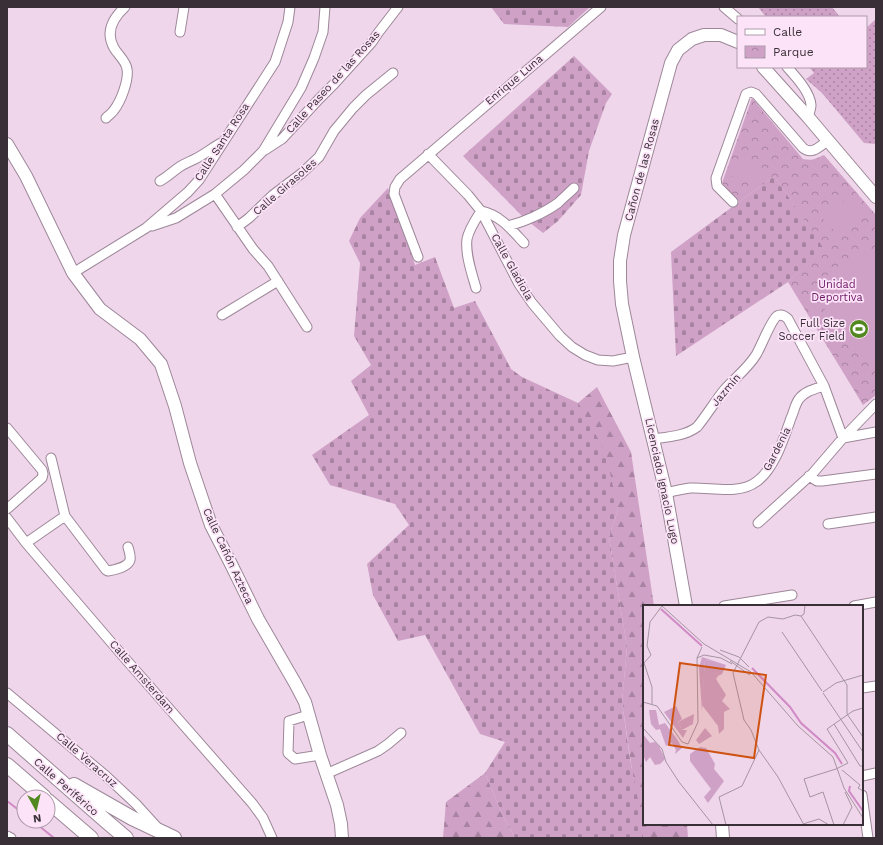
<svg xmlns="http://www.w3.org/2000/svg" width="883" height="845" viewBox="0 0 883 845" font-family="'Work Sans',sans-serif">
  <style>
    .grass { fill: url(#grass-dots) }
    .forest { fill: url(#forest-firs) }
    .cemetery { fill: url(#cemetery-stones) }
    .park { fill: url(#park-crowns) }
    .garden { fill: #cfa1c7 }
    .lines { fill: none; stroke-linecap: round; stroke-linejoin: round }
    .stream { stroke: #d08ac6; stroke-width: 2 }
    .minor-casing { stroke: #9d8799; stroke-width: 11 }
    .secondary-casing { stroke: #9d8799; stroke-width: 14 }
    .trunk-casing { stroke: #9d8799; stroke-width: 16 }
    .minor { stroke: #fff; stroke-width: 9 }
    .secondary { stroke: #fff; stroke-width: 12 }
    .trunk { stroke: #fff; stroke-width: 14 }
    .labels { text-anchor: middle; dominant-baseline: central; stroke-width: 3.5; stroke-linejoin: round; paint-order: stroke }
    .street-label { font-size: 11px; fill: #393037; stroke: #fce3f8 }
    .park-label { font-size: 11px; fill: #6d1a65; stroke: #fce3f8 }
    .poi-label { font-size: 11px; fill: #393037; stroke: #fce3f8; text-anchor: end }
    .inset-river { fill: none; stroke: #d08ac6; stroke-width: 2 }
    .inset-road { fill: none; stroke: #a694a2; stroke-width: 1 }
    .view { fill: #ce5312; fill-opacity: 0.15; stroke: #ce5312; stroke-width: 2 }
    .inset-edge { fill: none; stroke: #393037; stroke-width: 2 }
  </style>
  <defs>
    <pattern id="grass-dots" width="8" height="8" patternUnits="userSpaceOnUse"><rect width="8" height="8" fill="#cfa1c7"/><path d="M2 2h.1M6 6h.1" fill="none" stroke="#a984a2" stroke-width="1.8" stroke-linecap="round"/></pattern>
    <pattern id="forest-firs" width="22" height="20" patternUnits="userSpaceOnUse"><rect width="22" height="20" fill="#cfa1c7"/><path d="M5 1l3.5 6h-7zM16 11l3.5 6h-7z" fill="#a984a2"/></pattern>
    <pattern id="cemetery-stones" width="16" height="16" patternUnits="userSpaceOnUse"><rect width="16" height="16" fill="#cfa1c7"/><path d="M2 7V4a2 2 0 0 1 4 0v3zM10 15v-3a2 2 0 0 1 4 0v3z" fill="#a984a2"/></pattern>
    <pattern id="park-crowns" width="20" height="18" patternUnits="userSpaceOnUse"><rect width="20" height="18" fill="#cfa1c7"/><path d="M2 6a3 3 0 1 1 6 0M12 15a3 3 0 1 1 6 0" fill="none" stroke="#a984a2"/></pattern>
  </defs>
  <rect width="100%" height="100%" fill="#efd6ea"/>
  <path class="grass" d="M758,7H832L840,17H766Z
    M876,19V144L864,143L822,93L806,79L814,73L809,67H866V28Z"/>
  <path class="forest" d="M597,387L631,452L654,606H644V824H687L688,838H642L622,702L627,647L609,537L618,510L578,403Z
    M485,773L503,816L515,838H443L446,802Z"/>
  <path class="cemetery" d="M491,7H590L568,27L504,24Z
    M574,56L612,94L606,103L589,151L581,195L558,221L543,233L524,218L463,156Z
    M774,176L825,249L788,282L676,356L671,252Z
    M388,188L415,265L435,257L454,308L475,301L511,369L522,377L578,403L606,453L618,510L609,537L627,647L622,702L630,759L642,821L643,838H515L503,816L485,773L505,742L480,734L425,635L398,641L373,595L367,564L409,525L395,504L330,485L312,455L369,415L351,381L371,365L354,336L360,263L349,241L360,218Z"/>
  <path class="park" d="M752,98L803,159C812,161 815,159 824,155L876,215V395L863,405L788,282L824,249L774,176L739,202L722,183Z"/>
  <path class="garden" d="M734,158L766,169L760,186L728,175Z
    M847,198L860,213L837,234L823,219Z
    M867,243L876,255V369L874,370L809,290Z"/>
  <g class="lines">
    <path class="stream" d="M7,801L24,814
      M33,821L54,838"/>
    <defs>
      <path id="minor" d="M724,7L738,19
        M180,32L184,7
        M787,67C796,77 810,92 811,105C811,109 809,114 808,117
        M106,118C108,116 112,113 114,110C121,101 129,80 127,69C126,61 118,55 114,48C105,32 113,18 125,7
        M265,150L282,139L319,99L334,84L372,42L378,33L398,7
        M428,154L468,195L481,211L519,284L532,303L560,336L572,347L585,355L598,360L613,361L633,357
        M160,181C167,177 171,173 178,168C183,164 189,162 195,159C205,154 213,147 223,142
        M215,194L253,249L268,266L307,327
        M733,202L717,186L716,178L746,94L751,92L756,94L803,148C812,155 819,147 827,141
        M152,226L176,218L215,194L244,170L263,151L301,88L314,58L323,32L325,7
        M508,226C524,222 544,213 558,203C563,198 569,193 574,188
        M237,227L249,218L273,195L302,173L319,157L334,131L353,108L366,95L393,73
        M418,257L394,194L395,187L400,179L601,7
        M73,273L146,228L188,192L199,180L275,62L288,22L290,7
        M476,288C472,274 465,254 467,239C469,229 476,219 481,211C500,215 511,229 524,243
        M222,315L278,281
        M7,428L42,470L43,474L42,478L7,509
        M653,439C668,437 685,436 697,427C707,415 715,401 725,389C735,378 748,368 756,355C761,347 771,320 777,316C781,314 785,316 788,319L824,386L843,438L876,432
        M51,458L65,516L106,570L108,571C114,570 128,567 130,560C131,556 129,551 128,547
        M809,476L817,481H822L876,474
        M666,493C674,491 682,489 690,488C710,487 739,495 756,482C774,470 784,438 791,418C794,412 795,404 799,399C805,391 815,389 824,386
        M7,518L26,543L122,655L252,803L263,818L272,838
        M758,523L813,473L843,438L876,404
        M828,524L876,517
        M26,543L65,516
        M724,606L792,595
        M854,606L876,602
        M862,688L876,686
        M7,693L106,776L136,804L156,826
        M308,715L289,721L288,753L295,759L320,755
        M326,774L378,751L388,744L401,733
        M862,776L876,773
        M862,795L868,838
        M7,836L11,838"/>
      <path id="secondary" d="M763,67L808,117L876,197
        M7,144L26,176L73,273L100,309L140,339L161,364L175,406L190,463L211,525L231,564L258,619L295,683L305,702L320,755L337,805L341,824L342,838
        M686,606L666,493L633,357L622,304L620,281V261L624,235L671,63L678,50L692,39L704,35H721L738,42
        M722,824L723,838"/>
      <path id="trunk" d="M7,734L106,821L126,838
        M7,765L44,797
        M74,785L132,818L174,838
        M48,801L91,838"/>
    </defs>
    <use href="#minor" class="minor-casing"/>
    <use href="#secondary" class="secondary-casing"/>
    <use href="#trunk" class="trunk-casing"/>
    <use href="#minor" class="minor"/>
    <use href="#secondary" class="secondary"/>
    <use href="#trunk" class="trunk"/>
  </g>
  <defs>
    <symbol id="stadium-disc" viewBox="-11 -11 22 22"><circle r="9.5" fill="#528820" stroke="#fce3f8"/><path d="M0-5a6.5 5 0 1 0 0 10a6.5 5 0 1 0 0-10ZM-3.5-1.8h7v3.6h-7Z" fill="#fff"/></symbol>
  </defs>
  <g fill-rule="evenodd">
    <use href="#stadium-disc" x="848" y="318" width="22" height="22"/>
  </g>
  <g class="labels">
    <g class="street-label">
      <text transform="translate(514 80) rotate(-40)">Enrique Luna</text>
      <text transform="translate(333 82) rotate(-48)">Calle Paseo de las Rosas</text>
      <text transform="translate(222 142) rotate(-57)">Calle Santa Rosa</text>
      <text transform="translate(642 170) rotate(-75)">Cañon de las Rosas</text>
      <text transform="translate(285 187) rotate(-41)">Calle Girasoles</text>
      <text transform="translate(512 267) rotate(61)">Calle Gladiola</text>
      <text transform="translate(726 390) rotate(-50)">Jazmín</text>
      <text transform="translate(777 449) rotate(-63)">Gardenia</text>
      <text transform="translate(662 481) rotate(78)">Licenciado Ignacio Lugo</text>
      <text transform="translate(228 556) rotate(65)">Calle Cañón Azteca</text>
      <text transform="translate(142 677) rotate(49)">Calle Amsterdam</text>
      <text transform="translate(87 760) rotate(41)">Calle Veracruz</text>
      <text transform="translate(66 787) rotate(41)">Calle Periférico</text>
    </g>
    <g class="park-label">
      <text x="837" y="284">Unidad<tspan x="837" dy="13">Deportiva</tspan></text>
    </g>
    <g class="poi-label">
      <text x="845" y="323">Full Size<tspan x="845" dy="13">Soccer Field</tspan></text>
    </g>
  </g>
  <g transform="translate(643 605)">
    <rect width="220" height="220" fill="#efd6ea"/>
    <path d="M6,105H13L16,120L22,118L34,134L39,143L32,149L33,145L29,138L23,141L17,124L13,125L8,119ZM0,129L7,138L12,137L16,141L22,154L17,159L12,160L7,152L3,157L0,150Z" fill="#cfa1c7"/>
    <path d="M59,52L83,60L79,69L75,71L68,56L62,55L59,107L56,63Z" fill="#cfa1c7"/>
    <path d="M62,55L68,56L72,61L75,71L73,74L83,90L79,96L87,104L81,107V124L76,129L75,121L59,100ZM51,109L50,119L39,125L35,117ZM62,123L69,131L56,139L53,135ZM57,142L63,143L72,159L71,164L81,176L65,198L61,192L68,184L47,156V149Z" fill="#cfa1c7"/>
    <path d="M33,101L39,114L35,117L39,125H44L40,133L21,107Z" fill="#cfa1c7"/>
    <path class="inset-river" d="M18,4L59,41M109,63L147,102L158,118L192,148L199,159M207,181L206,186L220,206"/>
    <path class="inset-road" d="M18,0L61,39L108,67L155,121L190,152L201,183L220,213M158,11L152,10L140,14L125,12L116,17L90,68L101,115L108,125L116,145L135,172L161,220M158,11L204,80V109L220,132M158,11L161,9L162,0M139,27L179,86M77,45L96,52L106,62M54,53L59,42M87,56L107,70M180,87L193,78L220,70M180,88L220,147M0,97L14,101L39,137L45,139L55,117L54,53L61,50L78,53L89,59M9,99V82L1,58L8,50L4,41L7,17L19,1M191,119L217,161H220M0,123L19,144L23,157L36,177L70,220M193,164L205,158L184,124L210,106L220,103M199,165L217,180L215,183L220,186M160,219L176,214L186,220M83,220L76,192L99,181L116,145M191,220L180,187L167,192L161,174L193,164M200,220L209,202L202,187"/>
    <path class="view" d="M37,58L123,70L111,153L26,140Z"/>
    <rect width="220" height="220" class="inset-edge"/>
  </g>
  <rect width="883" height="845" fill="none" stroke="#393037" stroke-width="16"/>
  <rect x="737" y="16" width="130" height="52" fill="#fce3f8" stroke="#ae9bab"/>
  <rect x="745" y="29" width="20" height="6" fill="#ffffff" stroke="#ae9bab"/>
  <text x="773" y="36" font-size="12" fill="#393037">Calle</text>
  <rect x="745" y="46" width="20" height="12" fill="url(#park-crowns)" stroke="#ae9bab"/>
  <text x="773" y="56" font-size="12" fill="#393037">Parque</text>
  <g transform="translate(36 809) rotate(172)"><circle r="19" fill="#fce3f8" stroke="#ae9bab"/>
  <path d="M0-3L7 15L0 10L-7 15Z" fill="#528820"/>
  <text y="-6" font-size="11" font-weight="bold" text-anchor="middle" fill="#393037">N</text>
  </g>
</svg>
